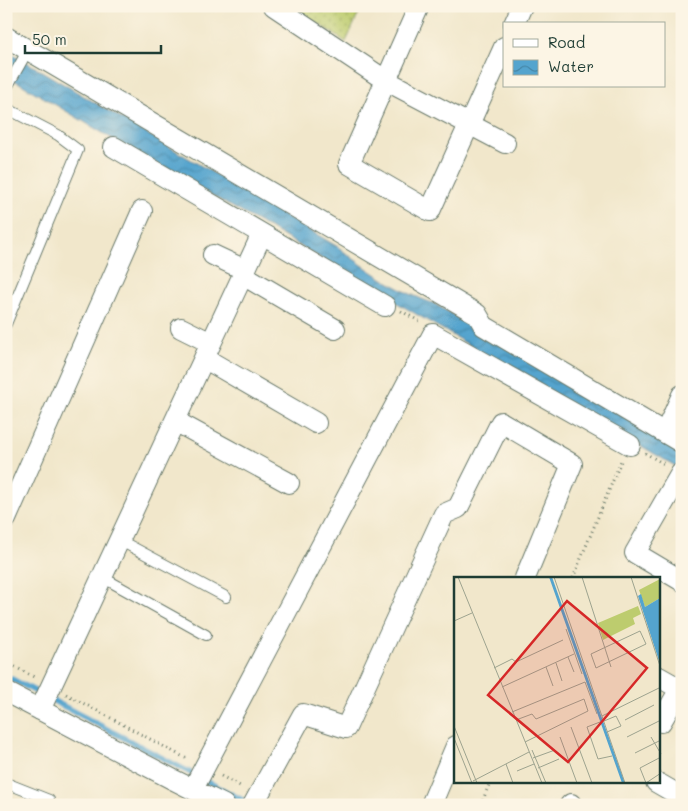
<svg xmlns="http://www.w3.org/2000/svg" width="688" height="811" viewBox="0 0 688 811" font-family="Mali,sans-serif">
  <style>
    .grass { fill: url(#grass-dots); stroke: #6e8451 }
    .water { fill: url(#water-waves); stroke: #3a7081 }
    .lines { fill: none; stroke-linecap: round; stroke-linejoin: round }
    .stream { stroke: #54a4ce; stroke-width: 5.5 }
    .lane-casing { stroke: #687869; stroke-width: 12 }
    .street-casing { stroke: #687869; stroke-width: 22 }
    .path { stroke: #687869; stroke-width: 3; stroke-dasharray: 1 4; stroke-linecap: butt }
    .lane { stroke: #fff; stroke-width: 10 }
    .street { stroke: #fff; stroke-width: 20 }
    .inset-road { fill: none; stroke: #9da38f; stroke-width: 1 }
    .view { fill: #d62828; fill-opacity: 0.15; stroke: #d62828; stroke-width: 2.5 }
    .inset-edge { fill: none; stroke: #1f3d34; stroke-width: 2.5 }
  </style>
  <defs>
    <pattern id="grass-dots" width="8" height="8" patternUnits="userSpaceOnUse" patternTransform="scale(1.25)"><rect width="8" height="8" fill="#bdcc6e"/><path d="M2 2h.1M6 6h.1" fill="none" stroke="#99a75b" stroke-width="1.8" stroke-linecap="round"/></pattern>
    <pattern id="water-waves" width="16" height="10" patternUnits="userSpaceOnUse" patternTransform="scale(1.25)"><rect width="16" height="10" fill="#54a4ce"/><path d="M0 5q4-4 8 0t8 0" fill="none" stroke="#4587a8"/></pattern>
  </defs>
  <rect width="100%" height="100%" fill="#fcf5e5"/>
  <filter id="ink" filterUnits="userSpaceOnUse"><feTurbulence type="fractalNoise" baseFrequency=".02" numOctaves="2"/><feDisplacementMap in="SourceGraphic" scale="10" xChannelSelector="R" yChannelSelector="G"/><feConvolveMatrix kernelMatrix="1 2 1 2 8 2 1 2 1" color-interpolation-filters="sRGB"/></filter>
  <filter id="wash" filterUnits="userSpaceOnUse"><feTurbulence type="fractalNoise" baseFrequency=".0096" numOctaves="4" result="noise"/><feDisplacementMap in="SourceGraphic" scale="20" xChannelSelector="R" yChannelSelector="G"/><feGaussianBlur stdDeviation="1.12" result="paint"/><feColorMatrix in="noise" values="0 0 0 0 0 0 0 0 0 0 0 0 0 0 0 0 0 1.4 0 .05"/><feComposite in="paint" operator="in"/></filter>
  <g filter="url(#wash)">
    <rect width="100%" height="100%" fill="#f1e7cb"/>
    <path class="grass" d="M291,6H362L346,42Z"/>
    <path class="water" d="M6,50L338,247C363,267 403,294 433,303L682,451V470L278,233L111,138L6,75Z"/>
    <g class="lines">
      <path class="stream" d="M6,676L250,804"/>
    </g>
  </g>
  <g filter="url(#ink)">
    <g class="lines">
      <defs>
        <path id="lane" d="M6,89L28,50
          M6,108L58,135L78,150L6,324
          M119,540L226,597
          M102,577L206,635
          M6,783L49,800L47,805"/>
        <path id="street" d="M274,6L385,80L505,143
          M419,6L349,164L430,211L504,47
          M514,24L522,6
          M6,37L477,314L484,326L682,443
          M114,147L385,306
          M213,255L245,270
          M243,275L335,329
          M181,328L211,343
          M204,358L316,423
          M175,421L289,483
          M665,433L682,395
          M681,473L635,553L682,581
          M6,519L142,211
          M659,677L682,690
          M6,692L172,779L224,805
          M40,710L262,234
          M661,722L680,689
          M656,782L682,797
          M193,789L433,334L630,445
          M253,805L303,714L346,728L444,514L458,508L501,422L572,464L525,578
          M431,805L456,746
          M570,805L571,804"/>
      </defs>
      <use href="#lane" class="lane-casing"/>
      <use href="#street" class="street-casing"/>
      <path class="path" d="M401,311L419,321
        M645,453L666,465
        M573,578L621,461
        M6,662L34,677
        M66,694L189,760
        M221,776L242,787
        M481,805L490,782"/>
      <use href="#lane" class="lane"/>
      <use href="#street" class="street"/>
    </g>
  </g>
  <g transform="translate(454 577)">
    <rect width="206" height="206" fill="#f1e7cb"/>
    <path d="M206,2V21L191,30L185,13ZM184,29L187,37L179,41L181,47L149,63L144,46Z" fill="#bdcc6e"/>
    <path d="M95,0H98L171,206H168ZM187,17L191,30L206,21V87L184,19Z" fill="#54a4ce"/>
    <path class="inset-road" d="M4,0L88,206M100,0L171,206M128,0L157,90M177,0L207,92M0,44L18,36M112,52L128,97M186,54L192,67L142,91L137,77ZM114,80L120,95M102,86L108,104M92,90L99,109M40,91L58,82L62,85L109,63M48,110L120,77M58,135L131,105L143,137M148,139L207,110M62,143L78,137L82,142L130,122L134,134L71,165M171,143L200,128M150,144L162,139L167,149L153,155M146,145L133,150L144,182L158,179M0,149L23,206M117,150L138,206M106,160L123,206M173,160L207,143M197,160L207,177M0,161L18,206M78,173L92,206M181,176L207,163M79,181L101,173M52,187L59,206M84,191L105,182M63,194L80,187M19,204L75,175M192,206L186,191L207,180M192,206L207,196"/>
    <path class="view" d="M113,24L193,91L114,185L34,118Z"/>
    <rect width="206" height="206" class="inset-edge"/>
  </g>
  <rect width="688" height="811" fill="none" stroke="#fcf5e5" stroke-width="25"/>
  <rect x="503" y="22" width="162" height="65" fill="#fcf5e5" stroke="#a4ab9e"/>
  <rect x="513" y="39" width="25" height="8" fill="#ffffff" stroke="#a4ab9e"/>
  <text x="548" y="48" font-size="15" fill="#1f3d34">Road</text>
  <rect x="513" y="60" width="25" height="15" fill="url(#water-waves)" stroke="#a4ab9e"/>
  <text x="548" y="72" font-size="15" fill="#1f3d34">Water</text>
  <path d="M25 45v8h136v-8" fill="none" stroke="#1f3d34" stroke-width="2.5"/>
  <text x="32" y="45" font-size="15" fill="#1f3d34" stroke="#fcf5e5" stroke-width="4" paint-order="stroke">50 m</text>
</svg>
